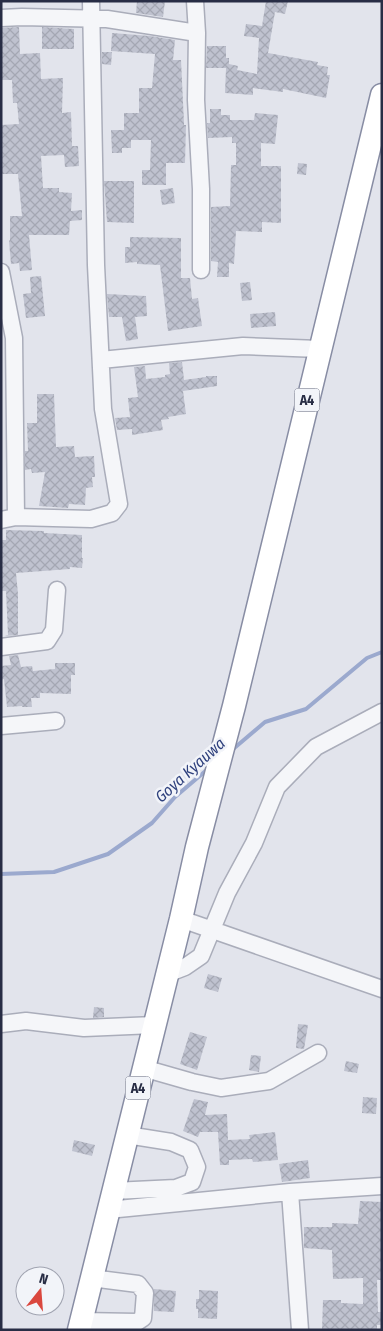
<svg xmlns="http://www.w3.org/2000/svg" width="383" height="1331" viewBox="0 0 383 1331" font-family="'Fira Sans Condensed',sans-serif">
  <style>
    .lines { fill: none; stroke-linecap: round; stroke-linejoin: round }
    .stream { stroke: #9ba9ce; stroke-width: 4 }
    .building { fill: url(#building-cross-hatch) }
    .minor-casing { stroke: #aaadba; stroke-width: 19 }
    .highway-casing { stroke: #888da4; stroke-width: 25 }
    .minor { stroke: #f5f6f9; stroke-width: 16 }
    .highway { stroke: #fff; stroke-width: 22 }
    .labels { text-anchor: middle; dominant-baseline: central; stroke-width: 5; stroke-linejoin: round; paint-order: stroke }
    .shield { fill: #f2f4f9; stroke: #65697b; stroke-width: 1 }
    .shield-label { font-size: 14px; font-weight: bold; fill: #282d45 }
    .water-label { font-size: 16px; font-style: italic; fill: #2f417d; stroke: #f2f4f9 }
  </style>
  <defs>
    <pattern id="building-cross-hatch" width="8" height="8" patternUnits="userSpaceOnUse" patternTransform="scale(1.25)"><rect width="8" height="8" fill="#bfc2cf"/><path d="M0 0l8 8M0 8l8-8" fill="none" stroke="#a4a7b3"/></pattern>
  </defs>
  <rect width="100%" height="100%" fill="#e2e4ec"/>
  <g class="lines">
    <path class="stream" d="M232,750L265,722L306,709L367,658L382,652
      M1,874L54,872L108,854L152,823L175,797L209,768"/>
  </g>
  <path class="building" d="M137,1H165L163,17L136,13Z
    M266,1H288L285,14L275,12L268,53L318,62L317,65L328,67L327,75H330L326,98L283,89V92L253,88V95L225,93L226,68H206L207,46H226V58H229V64L238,66L237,70L257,74L259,38L244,36L246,24L262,26Z
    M19,27L20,54L40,53L41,79L63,78L62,113L71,112L72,146H78L79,166L65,167L64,155L41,156L43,188H59V192L72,193L71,211L82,210V220L70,221L69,235H29L32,270L20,271L19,263L11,264L9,241L10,240V216H22L18,174H1V125L19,124L17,103H13L12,80H1V28Z
    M42,27L74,29V49H42Z
    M112,33L150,36L175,40L173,60H181L184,123V125H186L185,163H166V185H142V170H150L151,140H131V148H122V153H112L111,130H124V113H139V88H152L155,54L111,51Z
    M102,52H112L111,65L102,64Z
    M210,109H221V115H230V120H254L255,113L278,115L275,144L261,143V166H281V223L262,222V232L236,231L234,264L229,263V277H217L218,262L211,261V207L230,206L231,165H236V143H232V137L208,138L207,123H210Z
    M298,163L307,164L306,175L297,174Z
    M104,181H134V223L107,222Z
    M173,188L175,203L162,205L160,190Z
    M130,237L181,238V278H190L192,299L198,298L202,326L168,331L160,265L137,264V262L125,263V247H130Z
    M41,276L45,316L26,318L23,294L31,293L30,277Z
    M250,282L252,300L242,301L240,283Z
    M107,294L146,296L147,316L135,317L138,339L126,341L122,317H109Z
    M275,312L276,326L251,328L250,314Z
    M182,362L184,380L206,377V376H217V386L183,391L186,414L168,417L169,419L161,420L163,430L132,435V429L117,430L115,418L130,417L128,398L138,397L134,367L145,366L146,379L165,377V375L170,374L169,363Z
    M37,394H54L56,447L74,446L75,457L94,456L95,477H92L93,487L86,488L85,505L69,504L68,508L39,506L45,472L32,473L31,469L25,470V451H28L27,423H37Z
    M6,530L44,531V533L82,535V558H83L82,568L70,567V569L16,573L18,594V635L5,636L8,635L6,591H1V540H6Z
    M18,655L21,667L32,666L33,671L55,669V663H75V675H71V694L40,693V698H31L32,707H22V706L7,707L4,679L1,680V666L11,665L9,656Z
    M208,974L222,978L218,992L204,988Z
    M94,1007L104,1008V1017L93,1018Z
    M298,1024L308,1025L304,1049L296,1048Z
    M190,1032L207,1037L197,1070L180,1064Z
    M251,1055L261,1056L259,1072L249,1070Z
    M346,1061L359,1064L357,1073L344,1071Z
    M363,1097L377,1098L376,1114L362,1113Z
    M194,1099L208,1102L205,1115L227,1114L228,1140L250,1139L249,1135L275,1132L278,1160L253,1162L252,1159L229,1160V1165H220L218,1132H200L198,1137L183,1131Z
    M74,1140L95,1145L92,1156L72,1151Z
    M308,1160L310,1178L282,1182L279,1164Z
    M360,1201L382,1202V1280H377L378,1312H382V1325H377V1330H322L323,1300H341V1303L363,1304V1278L333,1279L332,1250L304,1248V1227H332V1223L358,1224Z
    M154,1289L176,1291L174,1312L154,1311Z
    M199,1290L218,1291L217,1319L198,1318V1309H196V1299H199Z"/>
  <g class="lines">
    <defs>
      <path id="minor" d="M195,1L197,33L196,100L201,189V270
        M1,18L22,17L107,19L197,33
        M1,272L14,338L16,517
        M101,360L243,346L319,349
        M1,520L16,517L91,519L112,513L119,504L103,409L96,265L91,1
        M1,647L47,641L54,630L57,590
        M1,726L56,721
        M181,919L382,989
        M167,974L185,967L201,956L227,893L254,843L277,787L316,747L382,712
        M1,1024L26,1021L84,1028L154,1025
        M143,1068L192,1082L221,1088L269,1081L318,1053
        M113,1191L176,1188L192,1182L197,1167L190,1150L171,1142L127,1135
        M290,1192L300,1330
        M108,1210L290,1192L382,1186
        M81,1321L137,1322L143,1318L145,1293L138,1284L91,1278"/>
      <path id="highway" d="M79,1330L181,919L197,847L234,706L382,95"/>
    </defs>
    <use href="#minor" class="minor-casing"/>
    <use href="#highway" class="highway-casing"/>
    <use href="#minor" class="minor"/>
    <use href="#highway" class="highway"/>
  </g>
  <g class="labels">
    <g class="shield">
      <rect x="294.5" y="388.5" width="25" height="23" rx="4"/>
      <rect x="125.5" y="1076.5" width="25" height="23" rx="4"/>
    </g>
    <g class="shield-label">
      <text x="307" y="400">A4</text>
      <text x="138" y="1088">A4</text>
    </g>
    <g class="water-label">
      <text transform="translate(190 770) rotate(-42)">Goya Kyauwa</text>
    </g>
  </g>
  <rect width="383" height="1331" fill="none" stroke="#282d45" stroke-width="5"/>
  <g transform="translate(40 1291) rotate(17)"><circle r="24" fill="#f2f4f9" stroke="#a1a4b1"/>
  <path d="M0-4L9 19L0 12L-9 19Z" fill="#da473e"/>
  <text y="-8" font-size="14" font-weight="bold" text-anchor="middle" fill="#282d45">N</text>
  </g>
</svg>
